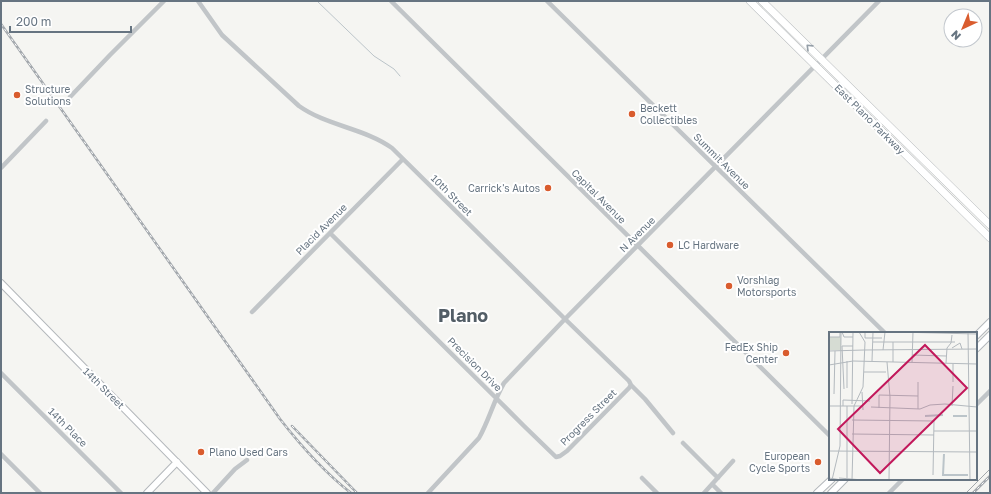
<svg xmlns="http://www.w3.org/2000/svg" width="991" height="494" viewBox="0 0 991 494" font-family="'Golos Text',sans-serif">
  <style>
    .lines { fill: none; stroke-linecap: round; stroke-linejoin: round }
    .stream { stroke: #bbc4c9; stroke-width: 1 }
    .secondary-casing { stroke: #b4b8bc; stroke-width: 8 }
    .primary-casing { stroke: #b4b8bb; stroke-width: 8 }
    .street { stroke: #c1c5c8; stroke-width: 4.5 }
    .secondary { stroke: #fff; stroke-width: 6 }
    .primary { stroke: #fff; stroke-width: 7 }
    .tram { stroke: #a2a7ac; stroke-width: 1 }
    .rail-casing { stroke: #a2a7ac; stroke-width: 2.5 }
    .rail { stroke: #fff; stroke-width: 1; stroke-dasharray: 3; stroke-linecap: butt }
    .oneway { stroke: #949ea7 }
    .poi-dot { fill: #d95c2e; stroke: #fff; stroke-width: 1.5 }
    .labels { text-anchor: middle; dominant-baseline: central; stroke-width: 4; stroke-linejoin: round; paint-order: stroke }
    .poi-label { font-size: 10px; fill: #667481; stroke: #fff; text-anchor: start }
    .street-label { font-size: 10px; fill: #667481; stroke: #fff }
    .town-label { font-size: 18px; font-weight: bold; fill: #535e67; stroke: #fff }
    .inset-river { fill: none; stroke: #bbc4c9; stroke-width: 2 }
    .inset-road { fill: none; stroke: #b3b9be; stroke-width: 1 }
    .view { fill: #c2185b; fill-opacity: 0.15; stroke: #c2185b; stroke-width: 2 }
    .inset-edge { fill: none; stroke: #667481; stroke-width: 2 }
  </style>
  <rect width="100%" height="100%" fill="#f5f5f2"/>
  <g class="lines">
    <path class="stream" d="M317,1L374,56L394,69L400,76"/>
    <defs>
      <path id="secondary" d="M1,283L207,493
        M976,336L990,322
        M976,349L990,335
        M147,493L177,462
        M817,493L832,479
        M831,493L845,479"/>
      <path id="primary" d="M750,1L990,238
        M762,1L990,225"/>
    </defs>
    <use href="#secondary" class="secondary-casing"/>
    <use href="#primary" class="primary-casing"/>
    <path class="street" d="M198,1L222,35L299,106C327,126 364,128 392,148L565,319L629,381L631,385L645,399L673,433
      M391,1L830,436
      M547,1L885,333
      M70,97L110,55L164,1
      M1,168L46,121
      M330,233L496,398L524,426L556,457L560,456L567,451L629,388L631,385
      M252,312L403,159
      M1,373L121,493
      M976,405L990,391
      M683,443L718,478
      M1,454L40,493
      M642,478L657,493
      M712,484L721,493
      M213,493L235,469L247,460
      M428,493L479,438C489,420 494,400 504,383L565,319L879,1
      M704,493L733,461
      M889,493L903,479"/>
    <use href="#secondary" class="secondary"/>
    <use href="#primary" class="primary"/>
    <path class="tram" d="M966,493L990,469"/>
    <defs>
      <path id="rail" d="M1,24L280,419C301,446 324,472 351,493
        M292,426L357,493
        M973,493L990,476"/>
    </defs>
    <use href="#rail" class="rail-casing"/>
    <use href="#rail" class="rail"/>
  </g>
  <defs><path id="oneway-chevron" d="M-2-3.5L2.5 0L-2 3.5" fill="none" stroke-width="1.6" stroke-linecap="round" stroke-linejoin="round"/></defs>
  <use class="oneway" href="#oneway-chevron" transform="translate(809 47) rotate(-136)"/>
  <g class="poi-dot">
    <circle cx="17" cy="95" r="4"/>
    <circle cx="632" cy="114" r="4"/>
    <circle cx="548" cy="188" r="4"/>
    <circle cx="670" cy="245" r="4"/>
    <circle cx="729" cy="286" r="4"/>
    <circle cx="786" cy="353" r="4"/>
    <circle cx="201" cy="452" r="4"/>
    <circle cx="818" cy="462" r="4"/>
  </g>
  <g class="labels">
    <g class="poi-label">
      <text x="25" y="89">Structure<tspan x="25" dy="12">Solutions</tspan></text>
      <text x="640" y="108">Beckett<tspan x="640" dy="12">Collectibles</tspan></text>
      <text x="540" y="188" text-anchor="end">Carrick's Autos</text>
      <text x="678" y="245">LC Hardware</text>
      <text x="737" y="280">Vorshlag<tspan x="737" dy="12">Motorsports</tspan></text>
      <text x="778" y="347" text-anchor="end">FedEx Ship<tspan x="778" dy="12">Center</tspan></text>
      <text x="209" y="452">Plano Used Cars</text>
      <text x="810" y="456" text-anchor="end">European<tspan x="810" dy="12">Cycle Sports</tspan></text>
    </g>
    <g class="street-label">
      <text transform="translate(870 119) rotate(45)">East Plano Parkway</text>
      <text transform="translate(722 161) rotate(45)">Summit Avenue</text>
      <text transform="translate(452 195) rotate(45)">10th Street</text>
      <text transform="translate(599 196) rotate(45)">Capital Avenue</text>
      <text transform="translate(321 229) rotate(-45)">Placid Avenue</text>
      <text transform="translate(637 234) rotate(-45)">N Avenue</text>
      <text transform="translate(475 364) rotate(45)">Precision Drive</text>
      <text transform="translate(104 388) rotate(45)">14th Street</text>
      <text transform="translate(588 417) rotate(-45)">Progress Street</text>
      <text transform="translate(68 427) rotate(45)">14th Place</text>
    </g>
    <g class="town-label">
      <text x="463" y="315">Plano</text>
    </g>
  </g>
  <g transform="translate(829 332)">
    <rect width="148" height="148" fill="#f5f5f2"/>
    <path d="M0,5H12V18H0Z" fill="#d6dcd3"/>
    <path class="inset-river" d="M96,84L114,83M124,84H138M115,122L114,143H139"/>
    <path class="inset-road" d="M13,0L15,5H24M36,0V6H53M68,0L148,2M139,0L141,148M0,5H11V0M44,10H126M64,10V30M123,16L131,11L133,17M35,18L148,17M54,18L56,0M0,19L35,18M83,23L117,24M18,29V56M24,29L148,32M43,29L44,0H56M58,30L61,65L60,148M83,30L84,0M117,31L118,16L122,11L123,3M124,32V50M0,33L24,29M35,40H57M15,57L13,14H24M33,60L34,78M5,62L6,19M23,72L24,0M0,74H34M14,74V68L41,69M123,74L124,54M42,75L91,77L101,73L116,72L148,75M50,76V63L89,64M89,77V50M23,88L105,89L104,143M105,99H148M23,102L105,103M0,119L148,120M0,146L13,148M10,146L34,148M18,146V74M3,148L11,114L12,0M23,148L25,74L34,55L36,10L30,0"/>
    <path class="view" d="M96,13L138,56L51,141L9,97Z"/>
    <rect width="148" height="148" class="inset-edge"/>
  </g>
  <rect width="991" height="494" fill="none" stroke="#667481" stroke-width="4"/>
  <g transform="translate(963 28) rotate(224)"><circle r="19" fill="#ffffff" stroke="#c2c7cd"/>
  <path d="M0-3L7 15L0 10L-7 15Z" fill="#d95c2e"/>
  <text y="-6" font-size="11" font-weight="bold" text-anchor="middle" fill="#667481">N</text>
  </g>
  <path d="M10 26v6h121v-6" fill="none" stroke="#667481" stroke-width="2"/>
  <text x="16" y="26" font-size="12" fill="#667481" stroke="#ffffff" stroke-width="3" paint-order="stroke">200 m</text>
</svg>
